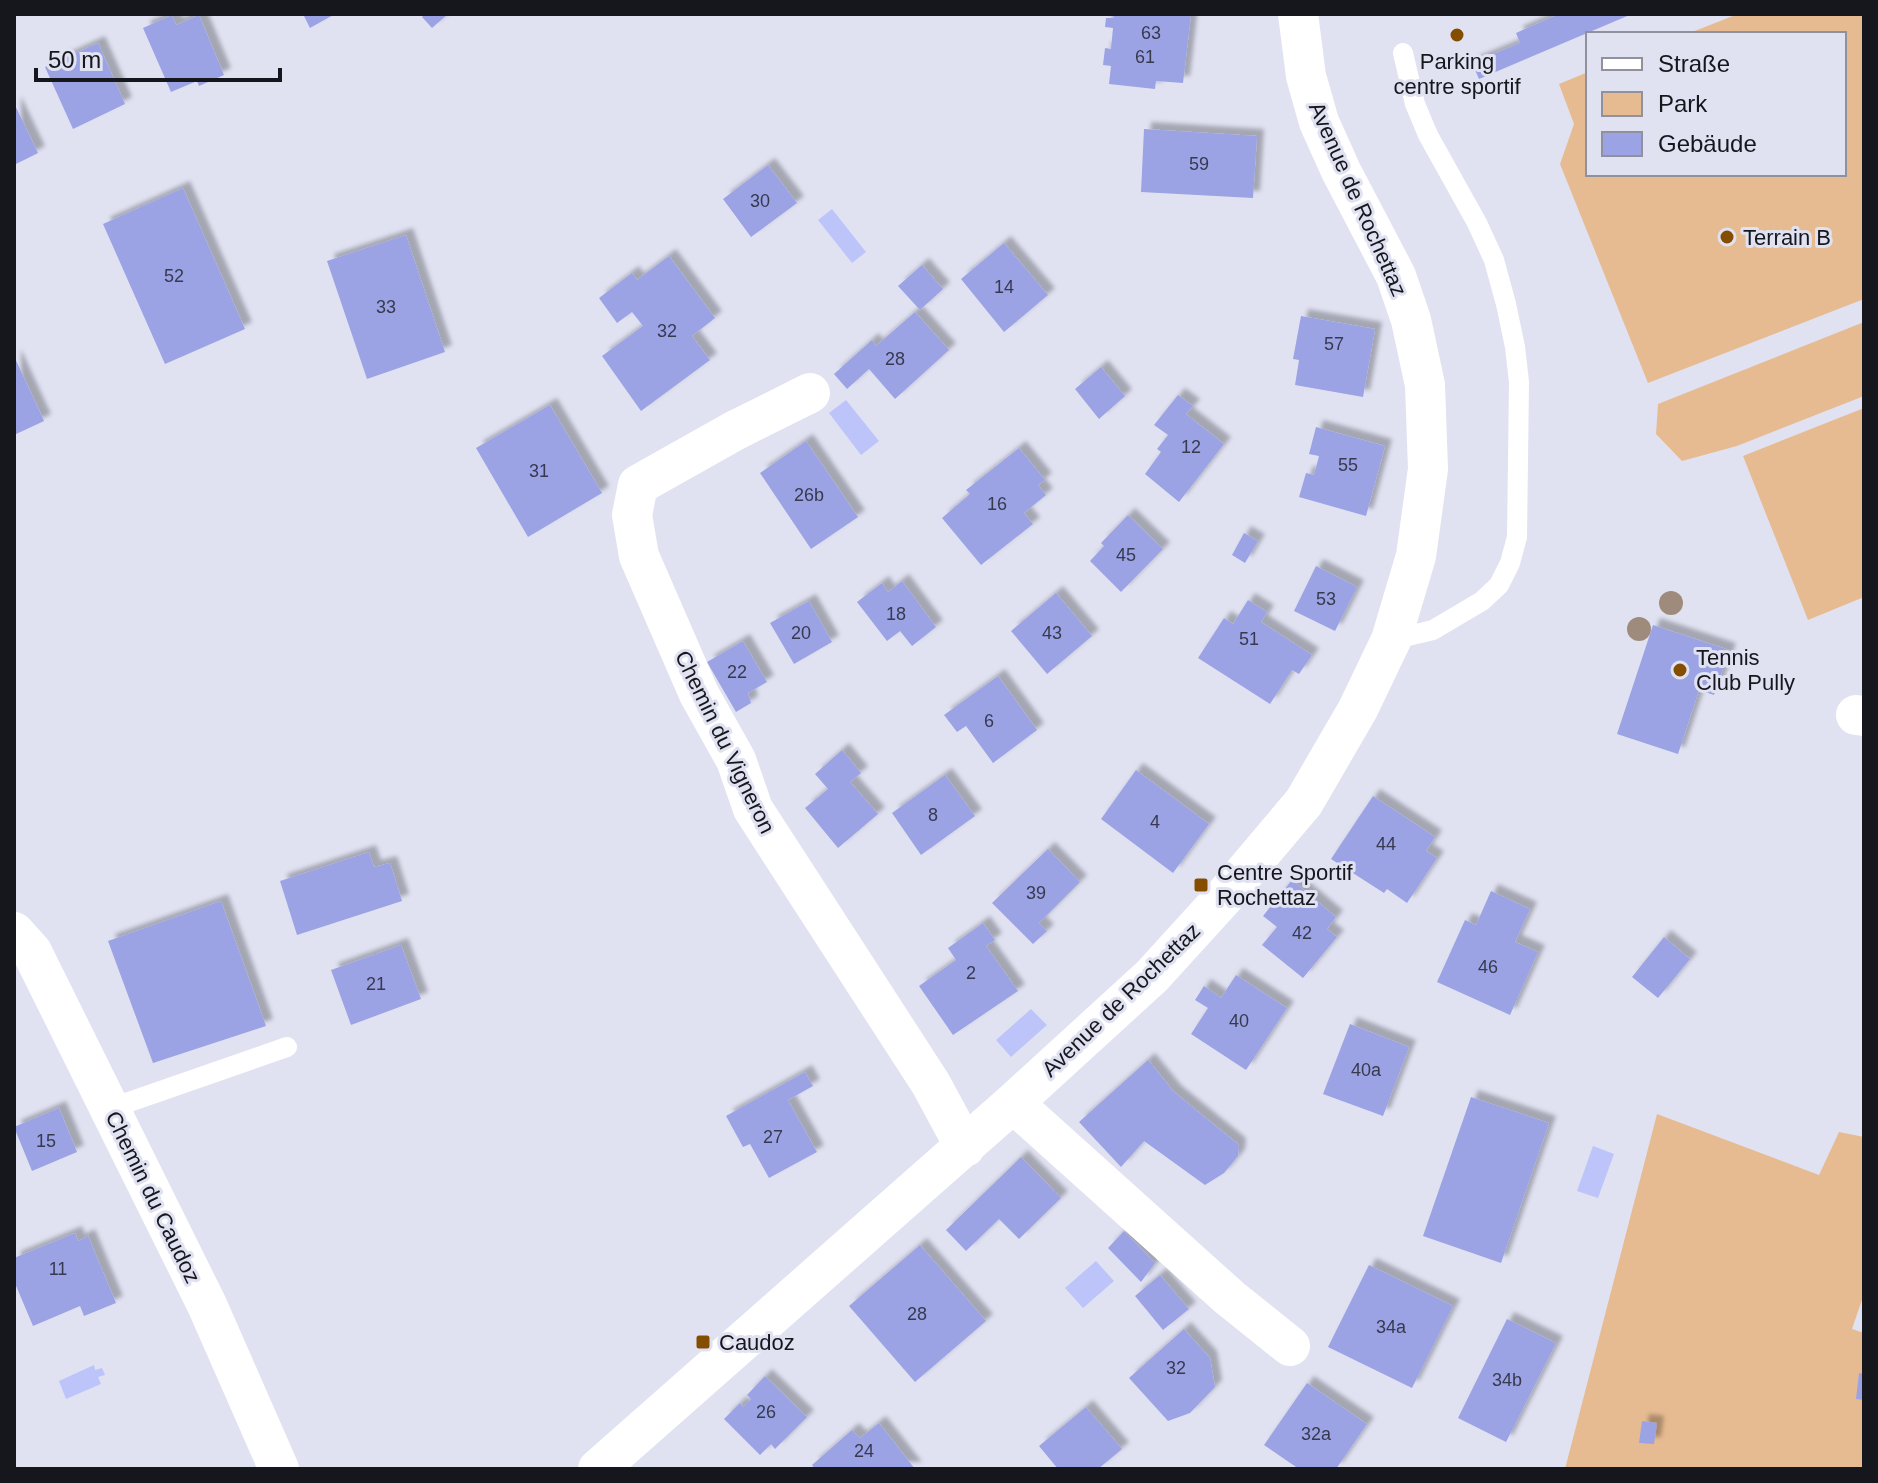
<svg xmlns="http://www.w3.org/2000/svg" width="1878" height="1483" viewBox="0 0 1878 1483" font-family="Helvetica,sans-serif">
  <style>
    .green { fill: #e7bb91 }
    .water { fill: #bdc4fa }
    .building { fill: #9ba3e4; filter: url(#shadow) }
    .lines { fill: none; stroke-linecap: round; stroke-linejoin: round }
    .lane { stroke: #fff; stroke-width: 20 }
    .street { stroke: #fff; stroke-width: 40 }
    .tree { fill: #9e8b7c }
    .poi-dot { fill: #854d00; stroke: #e0e2f2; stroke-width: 3 }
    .labels { text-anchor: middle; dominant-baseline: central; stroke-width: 6; stroke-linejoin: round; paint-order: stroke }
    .number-label { font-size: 18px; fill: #373a4f }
    .poi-label { font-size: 22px; fill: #16171d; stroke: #e0e2f2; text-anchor: start }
    .street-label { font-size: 22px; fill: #16171d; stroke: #e0e2f2 }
  </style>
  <defs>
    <filter id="shadow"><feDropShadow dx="7" dy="-7" stdDeviation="2" flood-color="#0004"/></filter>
  </defs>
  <rect width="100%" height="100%" fill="#e0e2f2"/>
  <path class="green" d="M1738,14H1864V299L1648,383L1560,164L1574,124L1559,84L1588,72V174H1844V34H1687Z
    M1864,322V396L1737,446L1682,461L1656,434L1658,404Z
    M1864,408V597L1808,620L1743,456Z
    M1657,1114L1819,1175L1839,1132L1864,1137V1294L1852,1329L1864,1333V1469H1565Z"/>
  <path class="water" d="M832,209L866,252L852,263L818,220Z
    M846,400L879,441L861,455L829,413Z
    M1031,1009L1047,1025L1011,1057L996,1040Z
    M1593,1146L1614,1154L1598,1198L1577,1191Z
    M1096,1261L1114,1281L1083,1308L1065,1288Z
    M94,1365L95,1370L102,1368L105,1375L98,1377L101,1384L66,1399L59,1381Z"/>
  <path class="building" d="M303,14H335L310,28Z
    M425,14H448L432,28L422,17Z
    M1114,14H1191L1183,83L1156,81L1155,89L1109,84L1111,66L1103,65L1105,48L1111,49L1113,28L1105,27L1106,18H1114Z
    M1559,14H1632L1479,79L1472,63L1520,43L1516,33Z
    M172,15L176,25L199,15L224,75L199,86L197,81L171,92L143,28Z
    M98,43L125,104L73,129L45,67Z
    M14,103L38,153L14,165Z
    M1144,129L1257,136L1253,198L1141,192Z
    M768,165L797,203L751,237L723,199Z
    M183,188L245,329L165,364L103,224Z
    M406,235L445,352L367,379L327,261Z
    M1004,243L1048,295L1004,332L961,279Z
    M669,256L715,318L692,336L710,360L641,411L602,356L643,326L632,312L617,323L599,298L632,273L637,280Z
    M922,265L943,289L920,310L898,286Z
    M915,312L949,350L895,399L869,369L847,389L834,374L872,340L876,346Z
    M1301,316L1375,329L1363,397L1295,385L1299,360L1293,359Z
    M14,356L44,421L14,435Z
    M1101,367L1125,396L1099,419L1075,389Z
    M1178,395L1193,406L1186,414L1224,444L1179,502L1145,474L1161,452L1157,449L1168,435L1154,425Z
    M550,405L602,493L528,537L476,448Z
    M1316,427L1385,446L1366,516L1299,497L1306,473L1314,475L1319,456L1309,454Z
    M806,441L858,517L811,549L760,473Z
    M1019,448L1045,480L1038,485L1046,495L1024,513L1033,524L981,565L942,518L970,494L966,490Z
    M1128,515L1163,549L1121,592L1090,561L1104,546L1101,543Z
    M1244,533L1258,541L1245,563L1232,555Z
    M1316,566L1357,587L1335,631L1294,611Z
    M902,581L936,627L912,646L900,631L887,641L857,602L882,583L888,592Z
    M1056,593L1092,636L1047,674L1011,631Z
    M1248,600L1267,612L1261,622L1312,655L1299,674L1292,670L1270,704L1198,658L1224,618L1233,624Z
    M809,601L832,642L794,664L770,623Z
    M1653,625L1729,650L1714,695L1699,690L1678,754L1617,734Z
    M743,641L767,682L748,693L751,703L736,712L707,662Z
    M998,676L1037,730L993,763L966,726L957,732L944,715Z
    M842,750L861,773L850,782L878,814L838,848L805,808L828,789L815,774Z
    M1136,770L1209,824L1173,873L1101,819Z
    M945,775L975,816L921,855L892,813Z
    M1373,796L1435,837L1426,851L1437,858L1407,903L1387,889L1384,893L1331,859Z
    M1048,849L1080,882L1039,923L1047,931L1033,944L992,903Z
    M369,852L374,867L390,863L402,901L297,935L280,881Z
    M1292,880L1336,917L1327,929L1337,937L1303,978L1262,945L1277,927L1263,916Z
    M1491,891L1530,909L1515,942L1538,952L1510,1015L1437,982L1465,920L1476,925Z
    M221,901L266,1026L153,1063L108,941Z
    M983,923L995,940L986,946L1018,991L953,1035L919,986L956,960L948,948Z
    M1664,937L1690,959L1658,998L1632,977Z
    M401,945L421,999L351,1025L331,970Z
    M1236,975L1287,1008L1246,1070L1191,1034L1208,1008L1195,1000L1204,986L1221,998Z
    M1350,1024L1409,1047L1383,1116L1323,1094Z
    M1148,1060L1174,1092L1239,1145L1238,1156L1224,1173L1205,1185L1144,1141L1121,1167L1079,1122Z
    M805,1072L813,1086L788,1100L817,1152L769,1178L750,1144L743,1147L726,1116Z
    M1471,1097L1549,1123L1501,1263L1423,1236Z
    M59,1108L77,1152L32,1171L14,1127Z
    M1021,1157L1061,1198L1019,1239L999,1219L966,1251L946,1230Z
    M1124,1231L1155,1263L1141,1282L1108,1248Z
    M75,1233L78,1241L88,1236L116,1303L84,1316L80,1306L33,1326L14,1281V1258Z
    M920,1245L986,1321L915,1382L849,1306Z
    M1369,1265L1453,1306L1412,1388L1328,1347Z
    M1160,1275L1189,1309L1163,1330L1135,1296Z
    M1507,1319L1556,1343L1506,1442L1458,1418Z
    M1184,1329L1210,1358L1215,1387L1190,1413L1168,1421L1129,1378Z
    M1859,1373L1864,1374V1400L1856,1399Z
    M765,1376L807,1417L775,1449L771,1444L760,1455L724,1419L740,1403L743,1407L751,1399L747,1395Z
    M1307,1383L1367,1424L1336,1469H1299L1264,1445Z
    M1086,1407L1122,1449L1098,1469H1058L1039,1446Z
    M1642,1421L1657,1423L1654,1444L1639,1443Z
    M879,1423L915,1469H815L812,1465L852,1430L860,1438Z"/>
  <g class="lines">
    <path class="lane" d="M1391,640L1433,630L1482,601L1499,585L1510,563L1517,537L1519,382L1515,347L1506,304L1494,260L1477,223L1428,135L1415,104L1403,53
      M109,1109L287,1047"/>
    <path class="street" d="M810,393L734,431L638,485L632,515L639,556L699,694L736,760L753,809L931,1084L965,1147
      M1856,715L1864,716
      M14,932L32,952L207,1305L279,1469
      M1013,1103L1230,1298L1290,1346
      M598,1469L1013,1103L1152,976L1223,898L1304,802L1358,709L1391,640L1416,556L1428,469L1425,385L1411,320L1396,276L1341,171L1319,122L1306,76L1298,14"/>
  </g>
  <g class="tree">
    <circle cx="1671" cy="603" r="12"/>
    <circle cx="1639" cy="629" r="12"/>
  </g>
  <g class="poi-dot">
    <circle cx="1457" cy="35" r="8"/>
    <circle cx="1727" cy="237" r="8"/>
    <circle cx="1680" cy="670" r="8"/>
    <rect x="1193" y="877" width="16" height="16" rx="4"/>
    <rect x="695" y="1334" width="16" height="16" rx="4"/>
  </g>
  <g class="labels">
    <g class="number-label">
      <text x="1151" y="33">63</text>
      <text x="1145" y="57">61</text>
      <text x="1199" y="164">59</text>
      <text x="760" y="201">30</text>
      <text x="174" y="276">52</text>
      <text x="1004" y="287">14</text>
      <text x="386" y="307">33</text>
      <text x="667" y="331">32</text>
      <text x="1334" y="344">57</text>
      <text x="895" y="359">28</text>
      <text x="1191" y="447">12</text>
      <text x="1348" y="465">55</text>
      <text x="539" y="471">31</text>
      <text x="809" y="495">26b</text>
      <text x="997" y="504">16</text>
      <text x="1126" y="555">45</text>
      <text x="1326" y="599">53</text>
      <text x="896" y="614">18</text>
      <text x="801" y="633">20</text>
      <text x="1052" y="633">43</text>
      <text x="1249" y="639">51</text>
      <text x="737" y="672">22</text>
      <text x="989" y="721">6</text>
      <text x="933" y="815">8</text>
      <text x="1155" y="822">4</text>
      <text x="1386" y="844">44</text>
      <text x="1036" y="893">39</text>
      <text x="1302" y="933">42</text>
      <text x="1488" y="967">46</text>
      <text x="971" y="973">2</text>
      <text x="376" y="984">21</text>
      <text x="1239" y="1021">40</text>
      <text x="1366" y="1070">40a</text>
      <text x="773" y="1137">27</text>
      <text x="46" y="1141">15</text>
      <text x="58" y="1269">11</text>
      <text x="917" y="1314">28</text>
      <text x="1391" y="1327">34a</text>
      <text x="1176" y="1368">32</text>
      <text x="1507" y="1380">34b</text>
      <text x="766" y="1412">26</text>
      <text x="1316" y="1434">32a</text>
      <text x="864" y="1451">24</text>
    </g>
    <g class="poi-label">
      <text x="1457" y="61" text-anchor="middle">Parking<tspan x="1457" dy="25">centre sportif</tspan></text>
      <text x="1743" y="237">Terrain B</text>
      <text x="1696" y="657">Tennis<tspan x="1696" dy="25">Club Pully</tspan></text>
      <text x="1217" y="872">Centre Sportif<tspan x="1217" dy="25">Rochettaz</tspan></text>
      <text x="719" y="1342">Caudoz</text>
    </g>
    <g class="street-label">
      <text transform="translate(1358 199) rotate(66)">Avenue de Rochettaz</text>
      <text transform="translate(725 742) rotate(64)">Chemin du Vigneron</text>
      <text transform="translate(1121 1000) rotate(-44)">Avenue de Rochettaz</text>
      <text transform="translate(153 1197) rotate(64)">Chemin du Caudoz</text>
    </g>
  </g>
  <rect width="1878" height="1483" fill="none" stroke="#16171d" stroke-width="32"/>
  <rect x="1586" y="32" width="260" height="144" fill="#e0e2f2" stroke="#8f919d" stroke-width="2"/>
  <rect x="1602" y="58" width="40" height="12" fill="#ffffff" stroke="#8f919d" stroke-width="2"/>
  <text x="1658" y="72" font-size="24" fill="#16171d">Straße</text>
  <rect x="1602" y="92" width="40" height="24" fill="#e7bb91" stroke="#8f919d" stroke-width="2"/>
  <text x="1658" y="112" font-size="24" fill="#16171d">Park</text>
  <rect x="1602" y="132" width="40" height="24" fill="#9ba3e4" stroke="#8f919d" stroke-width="2"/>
  <text x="1658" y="152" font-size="24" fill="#16171d">Gebäude</text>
  <path d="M36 68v12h244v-12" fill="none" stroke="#16171d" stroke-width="4"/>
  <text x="48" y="68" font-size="24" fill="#16171d" stroke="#e0e2f2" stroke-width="6" paint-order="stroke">50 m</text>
</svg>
